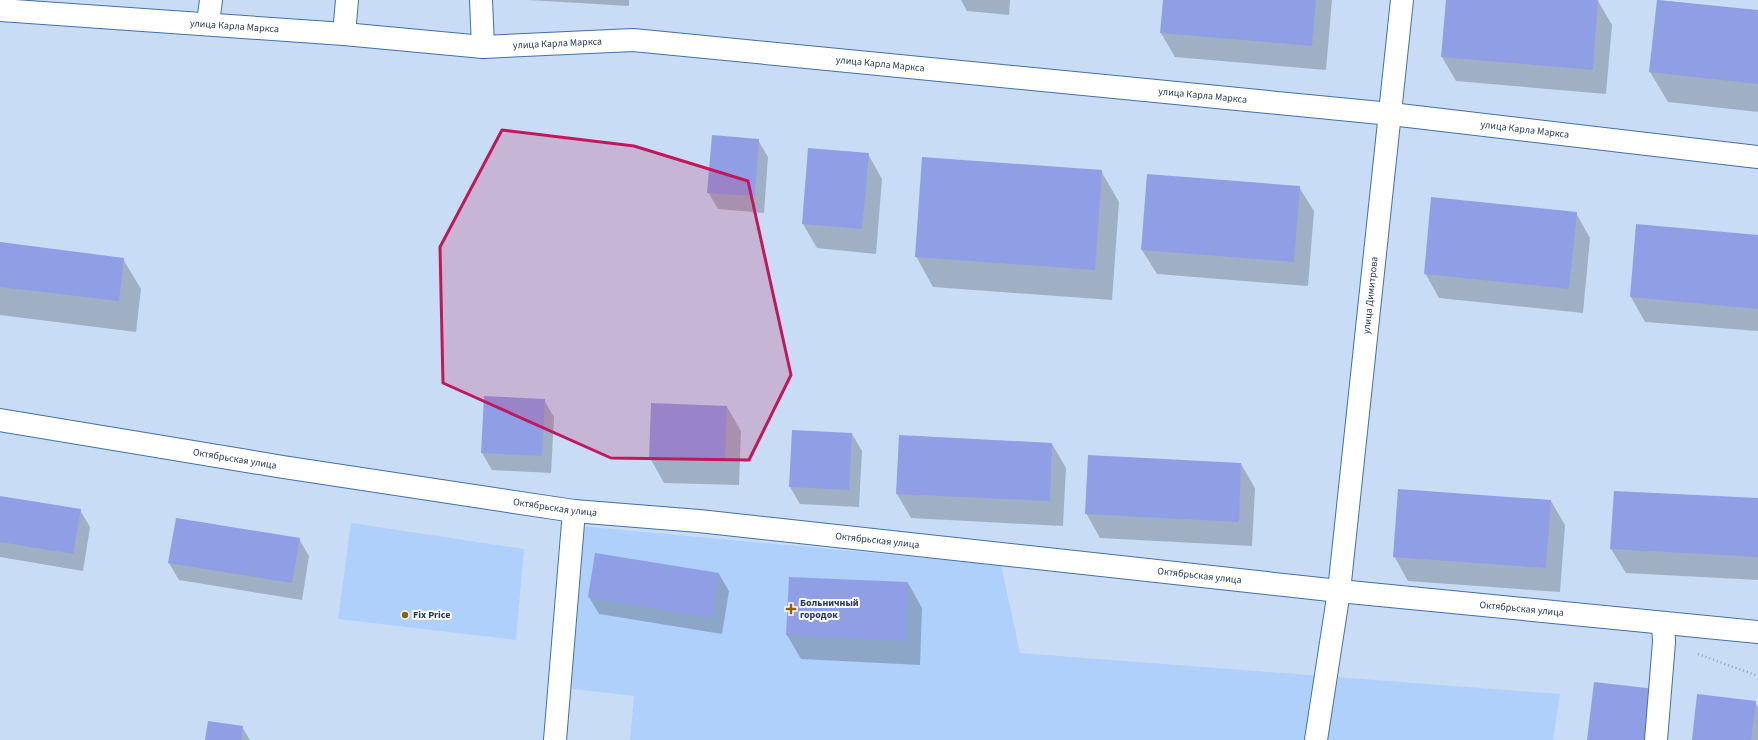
<svg xmlns="http://www.w3.org/2000/svg" width="1758" height="740" viewBox="0 0 1758 740" font-family="'Source Sans 3',sans-serif">
  <style>
    .built { fill: #afd0fa }
    .shadow { fill: #0003 }
    .building { fill: #909fe5 }
    .lines { fill: none; stroke-linecap: round; stroke-linejoin: round }
    .minor-casing { stroke: #4170a9; stroke-width: 24 }
    .path { stroke: #91a6bf; stroke-width: 2.5; stroke-dasharray: 1 3; stroke-linecap: butt }
    .minor { stroke: #fff; stroke-width: 22 }
    .marked { fill: #c2185b; fill-opacity: 0.2; stroke: #c2185b; stroke-width: 3; stroke-linejoin: round }
    .poi-dot { fill: #90600c; stroke: #fbfbfb; stroke-width: 1.5 }
    .labels { text-anchor: middle; dominant-baseline: central; stroke-width: 4; stroke-linejoin: round; paint-order: stroke }
    .street-label { font-size: 10px; fill: #263b54; stroke: #fbfbfb }
    .poi-label { font-size: 10px; font-weight: bold; fill: #263b54; stroke: #fbfbfb; text-anchor: start }
  </style>
  <rect width="100%" height="100%" fill="#c8dcf6"/>
  <path class="built" d="M351,523L524,549L516,640L338,619Z
    M580,526L1001,565L1020,653L1560,694L1553,740H630L634,696L565,688Z"/>
  <path class="shadow" d="M528,0H629V6Z
    M961,0H1010L1009,15L967,11Z
    M1164,0H1332L1326,70L1175,57L1161,33Z
    M1447,0L1598,1L1612,25L1606,94L1456,81L1442,57Z
    M1658,0L1758,11V112L1668,102L1650,72Z
    M758,140L768,157L764,213L718,209L708,192Z
    M868,154L882,179L876,254L817,248L803,224Z
    M1101,171L1119,202L1112,300L933,287L916,256Z
    M1299,187L1314,211L1308,286L1157,274L1142,250Z
    M1576,213L1590,238L1583,313L1439,298L1425,273Z
    M1637,225L1758,236V331L1645,322L1631,297Z
    M0,244L123,259L141,289L136,332L0,315Z
    M544,400L554,417L551,473L492,470L482,453Z
    M727,407L741,431L739,485L664,483L650,458Z
    M852,434L862,451L859,507L800,504L790,487Z
    M1052,444L1066,468L1063,526L911,518L897,494Z
    M1241,464L1255,488L1252,546L1100,538L1086,513Z
    M0,497L80,510L90,527L83,571L0,557Z
    M1758,499V580L1626,573L1611,549Z
    M1551,501L1565,525L1560,592L1408,581L1394,556Z
    M299,539L309,556L302,600L179,580L169,563Z
    M596,554L719,574L729,591L722,634L599,614L589,597Z
    M908,583L922,608L920,665L801,659L787,635Z
    M1755,702L1758,707V740H1693Z
    M242,727L250,740H206Z"/>
  <path class="building" d="M1163,0H1316L1312,46L1160,33Z
    M1446,0H1598L1593,70L1441,57Z
    M1657,0L1758,10V84L1649,72Z
    M712,135L759,139L755,196L707,193Z
    M808,148L869,153L862,229L802,224Z
    M922,157L1102,170L1095,270L915,257Z
    M1147,174L1300,186L1294,262L1141,250Z
    M1431,197L1577,212L1569,289L1424,274Z
    M1636,224L1758,235V309L1630,297Z
    M0,242L124,258L119,301L0,287Z
    M484,396L545,399L542,456L481,453Z
    M651,403L727,406L725,461L649,459Z
    M792,430L852,433L849,490L789,487Z
    M899,435L1052,443L1050,501L896,494Z
    M1088,455L1241,463L1239,522L1085,514Z
    M1398,489L1551,500L1546,568L1393,557Z
    M1614,491L1758,498V557L1610,549Z
    M0,496L81,509L73,554L0,542Z
    M176,518L300,538L292,583L168,563Z
    M595,553L719,573L712,618L588,597Z
    M789,577L908,582L906,641L786,635Z
    M1594,682L1655,689L1648,740H1587Z
    M1697,694L1756,701L1751,740H1692Z
    M208,721L243,726L241,740H205Z"/>
  <g class="lines">
    <defs>
      <g id="minor">
        <path d="M481,0L483,47"/>
        <path id="s1" d="M0,10L344,34L483,47L633,40L1391,114L1758,157"/>
        <path d="M208,23L211,0"/>
        <path d="M344,34L347,0"/>
        <path id="s2" d="M0,420L283,467L574,511L699,521L1339,591L1758,632"/>
        <path d="M555,740L574,511"/>
        <path id="s3" d="M1316,740L1339,591L1402,0"/>
        <path d="M1656,740L1664,642L1663,623"/>
      </g>
    </defs>
    <use href="#minor" class="minor-casing"/>
    <path class="path" d="M1698,654L1758,676"/>
    <use href="#minor" class="minor"/>
  </g>
  <path class="marked" d="M502,130L634,146L748,181L791,375L749,460L611,458L443,383L440,247Z"/>
  <g class="poi-dot">
    <path d="M789 603h4v4h4v4h-4v4h-4v-4h-4v-4h4z"/>
    <circle cx="405" cy="615" r="4"/>
  </g>
  <g class="labels">
    <g class="street-label">
      <text stroke="none"><textPath href="#s1" startOffset="235">улица Карла Маркса</textPath></text>
      <text stroke="none"><textPath href="#s1" startOffset="559">улица Карла Маркса</textPath></text>
      <text stroke="none"><textPath href="#s1" startOffset="883">улица Карла Маркса</textPath></text>
      <text stroke="none"><textPath href="#s1" startOffset="1207">улица Карла Маркса</textPath></text>
      <text stroke="none"><textPath href="#s1" startOffset="1531">улица Карла Маркса</textPath></text>
      <text stroke="none"><textPath href="#s3" startOffset="448">улица Димитрова</textPath></text>
      <text stroke="none"><textPath href="#s2" startOffset="238">Октябрьская улица</textPath></text>
      <text stroke="none"><textPath href="#s2" startOffset="562">Октябрьская улица</textPath></text>
      <text stroke="none"><textPath href="#s2" startOffset="886">Октябрьская улица</textPath></text>
      <text stroke="none"><textPath href="#s2" startOffset="1210">Октябрьская улица</textPath></text>
      <text stroke="none"><textPath href="#s2" startOffset="1534">Октябрьская улица</textPath></text>
    </g>
    <g class="poi-label">
      <text x="800" y="603">Больничный<tspan x="800" dy="12">городок</tspan></text>
      <text x="413" y="615">Fix Price</text>
    </g>
  </g>
</svg>
